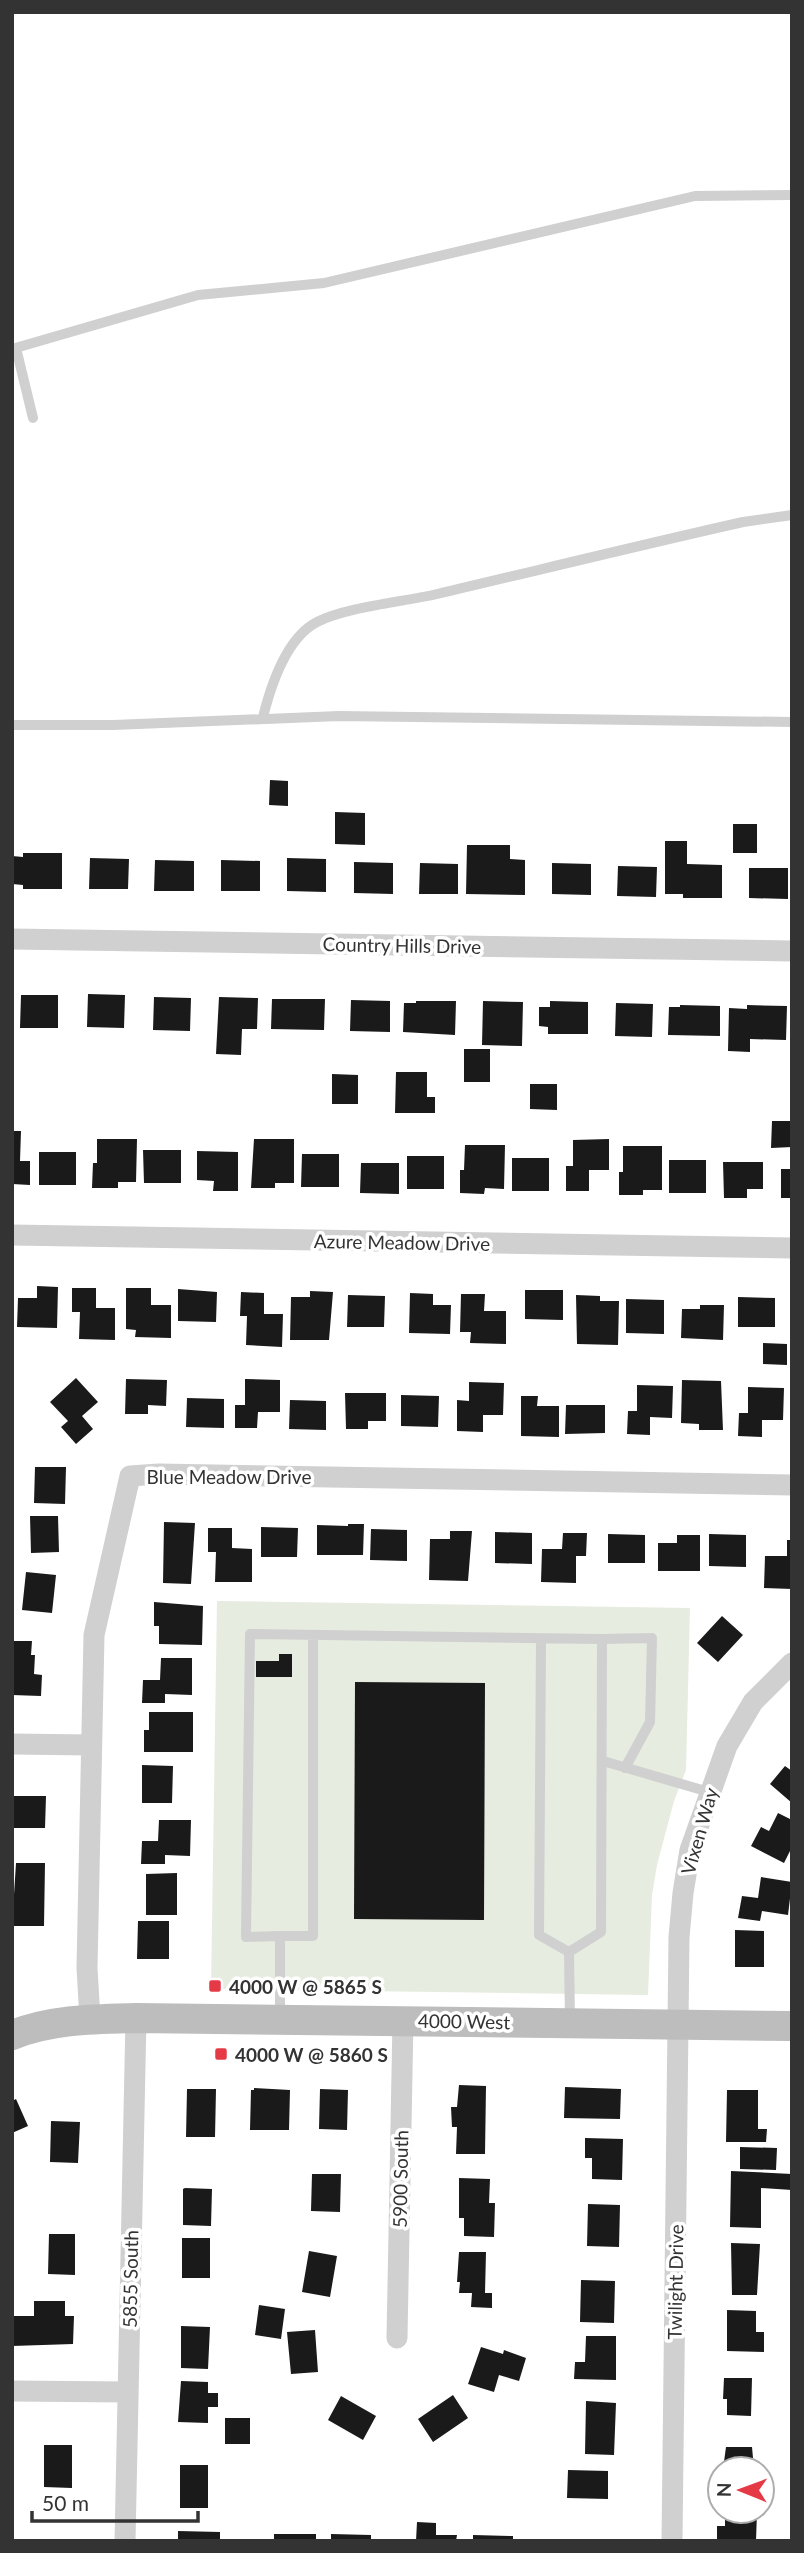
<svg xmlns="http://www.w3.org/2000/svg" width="804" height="2553" viewBox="0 0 804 2553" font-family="Lato,sans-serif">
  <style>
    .green { fill: #e6ecdf }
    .building { fill: #1a1a1a }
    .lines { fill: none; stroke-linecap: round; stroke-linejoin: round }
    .lane { stroke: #d0d0d0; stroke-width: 10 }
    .street { stroke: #d0d0d0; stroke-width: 21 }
    .secondary { stroke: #bdbdbd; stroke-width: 30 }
    .poi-dot { fill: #e63946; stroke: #fff; stroke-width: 2.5 }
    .labels { text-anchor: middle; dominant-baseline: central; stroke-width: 7; stroke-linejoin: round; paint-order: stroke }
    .street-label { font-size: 19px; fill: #333; stroke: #fff }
    .poi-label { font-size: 19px; font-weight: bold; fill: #333; stroke: #fff; text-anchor: start }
  </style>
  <rect width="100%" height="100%" fill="#fff"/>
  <path class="green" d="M217,1601L690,1608L686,1770L674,1801L657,1865L652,1895L648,1995L211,1989Z"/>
  <path class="building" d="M270,780L288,781V806L269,805Z
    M335,812L365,813V845L335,844Z
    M733,824H757V853H733Z
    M665,841H687V864L722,865V898H683V894H665Z
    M467,845H510V859L525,860V895L466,894Z
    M23,853H62V889H23V885L12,884V856L23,857Z
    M90,858L129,859L128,889H89Z
    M287,858L326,859V892L287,891Z
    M155,860L194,861V891H154Z
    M221,860L260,861V891H221Z
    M354,862L393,863V894L354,893Z
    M420,863L458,864V894H419Z
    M552,863L591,864V895L552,894Z
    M618,866L657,867L656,897L617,896Z
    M749,868H788V899L749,898Z
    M88,994L125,995L124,1028L87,1027Z
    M21,995H58V1028H20Z
    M154,997L191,998L190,1031L153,1030Z
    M219,997L258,998L257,1029H242L241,1055L216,1054Z
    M272,999H325L324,1030L271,1029Z
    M351,1000L390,1001V1032L350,1031Z
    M416,1001H456L455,1035L403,1032L404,1003H416Z
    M483,1001L523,1002L522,1046L482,1045Z
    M550,1001L588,1002V1034H548V1027L539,1026V1007H550Z
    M616,1003L653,1004L652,1037L615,1036Z
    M680,1005L720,1006V1036L668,1035L669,1007H680Z
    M747,1005L787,1006L786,1040L750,1039V1052L728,1051L729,1008L747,1009Z
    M464,1049H490V1082H464Z
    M396,1072H427V1097H435V1113H395Z
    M332,1074L358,1075V1104H332Z
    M530,1084H557V1110L530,1109Z
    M772,1121H792V1147L771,1148Z
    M12,1131H21L20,1161H30V1185L12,1184Z
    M97,1139H137L136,1182H118V1188H92L93,1163H97Z
    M254,1139H294V1183H275V1188H251Z
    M609,1139V1170H589V1191H566V1166H573V1140Z
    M465,1145H505L504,1189L485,1188L484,1194L460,1193V1170H464Z
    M623,1146H662V1190H643V1195H619V1172H623Z
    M143,1150H181V1183H144Z
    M197,1151L238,1152V1191H213L214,1181L197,1180Z
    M39,1152H76V1185H39Z
    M302,1154H339V1187H301Z
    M407,1156H444V1189H407Z
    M512,1158H549V1191H512Z
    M669,1160H706V1193H669Z
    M723,1162H763V1189H747V1198H724Z
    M361,1163H399V1194L360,1193Z
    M781,1169H792V1198H781Z
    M37,1286L58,1287L57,1328L17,1327L18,1298H37Z
    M72,1288H96V1308H115V1340L79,1339L80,1312H72Z
    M126,1288H151V1305H171V1338L135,1337L136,1330L126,1329Z
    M178,1289L217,1292L216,1322L178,1321Z
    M525,1290H563V1320L525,1319Z
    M310,1291L333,1292L329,1340H290L291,1297H310Z
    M241,1292L264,1293V1314H283L282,1347L246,1345L247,1316H240Z
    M410,1293L433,1294V1305H451L450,1334L409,1333Z
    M461,1294H485L484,1311H506V1344L470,1343L471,1332H460Z
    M348,1295L385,1296L384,1327H347Z
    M576,1295L600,1296V1301H619L618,1345L577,1344Z
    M738,1297L775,1298V1327H738Z
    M626,1299L664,1300V1334L626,1333Z
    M700,1305H724L723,1340L681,1338L682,1309H700Z
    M763,1343L787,1344V1365L763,1364Z
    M76,1378L98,1402L82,1416L93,1429L76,1444L61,1427L68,1421L50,1402Z
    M126,1379L167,1380L166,1406L148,1405V1414H125Z
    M245,1379L280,1380V1412H258L257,1428H235V1405H245Z
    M682,1380L721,1381L723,1430H699V1424L681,1423Z
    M469,1382L504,1383L503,1415H483V1432L457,1431V1400L469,1401Z
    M637,1385L673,1386L672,1418L650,1417V1435L627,1434L628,1411H637Z
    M748,1387L784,1388L783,1420H762V1437L738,1436L739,1413H748Z
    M345,1393H386V1421H368V1429H346Z
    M401,1395L439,1396L438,1427L401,1426Z
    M521,1396H538L537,1406H559V1437L521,1436Z
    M187,1398L224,1399V1428L186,1427Z
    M290,1400L326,1401V1430L289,1429Z
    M566,1405H605V1433L565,1434Z
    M35,1467H66L65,1504L34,1503Z
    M30,1516H58L59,1552L31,1553Z
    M164,1522L195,1523L191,1584L163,1583Z
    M348,1524H364L363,1555H317V1525L348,1526Z
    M261,1527L298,1528L297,1557H261Z
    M208,1528H232V1548L252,1549V1582H215L216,1552H208Z
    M371,1529L407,1530V1561L370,1560Z
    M450,1531H472L468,1581L429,1580L430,1539H450Z
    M495,1532L532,1533V1564L495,1563Z
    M563,1533H587L586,1556H576V1583L541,1582L542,1549H562Z
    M608,1534L645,1535V1563H608Z
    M709,1534L746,1535V1567L709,1566Z
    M677,1535H700V1571H658V1543H677Z
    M787,1540H792V1589L764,1588L765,1556H787Z
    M26,1572L56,1575L52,1613L22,1610Z
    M154,1602L203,1606L202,1645L159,1644V1626H154Z
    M722,1616L743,1635L718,1662L697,1643Z
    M12,1641H32L31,1655H35L34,1674L42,1675L41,1696L12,1695Z
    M279,1654H292V1677H256V1661H279Z
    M161,1658H192V1695L165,1694V1703H142L143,1680H160Z
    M355,1682L485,1683L484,1920L354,1919Z
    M149,1712H193V1752H144V1730H149Z
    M142,1765L173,1766L172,1803H142Z
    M785,1766L792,1771V1803L770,1784Z
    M12,1796H46L45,1828H12Z
    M778,1813L792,1820V1847L784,1863L751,1846L761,1827L769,1831Z
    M159,1820H191L190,1856L165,1855V1864H141L142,1841H158Z
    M16,1863H45L44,1926H12Z
    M177,1873V1915H146V1874Z
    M761,1877L792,1882L788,1915L762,1911L760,1921L738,1918L742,1896L758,1898Z
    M138,1921H169V1959H137Z
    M735,1930L764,1931V1967H735Z
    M459,2085L486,2086L485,2154H456L457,2127H452L451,2107H457Z
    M565,2087L621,2089L620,2119L564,2118Z
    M254,2088L290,2090L289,2130H250L251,2090H254Z
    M187,2089H216L215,2137H186Z
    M320,2089L348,2090L347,2130L319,2129Z
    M727,2090H758V2129H767L766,2142H726Z
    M16,2099L28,2126L12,2133V2101Z
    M51,2121L80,2122L78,2163L50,2162Z
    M585,2138L623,2139L622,2180L592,2179V2158H585Z
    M740,2147L777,2148L776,2170L740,2169Z
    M731,2171L792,2174V2190L761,2188V2228L730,2227Z
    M312,2174H341L340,2212L311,2211Z
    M459,2178L490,2179L489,2203H495L494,2237L464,2236V2218H459Z
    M185,2188L212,2189L211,2226L183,2225V2189Z
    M588,2204L620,2205L619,2247L587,2246Z
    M49,2234H75V2275L48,2274Z
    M182,2238H210V2278H182Z
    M731,2243L760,2244L757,2295H732Z
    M309,2251L337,2256L330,2297L302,2292Z
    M459,2252H486L485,2293H492V2308L471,2307L472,2293H459L460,2282H457Z
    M581,2280L615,2281L614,2323L580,2322Z
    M34,2301H65V2316H74L73,2344L12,2346V2316H34Z
    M259,2305L285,2309L281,2339L255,2335Z
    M727,2310L756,2311V2332H764V2352L727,2351Z
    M181,2326L210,2327L208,2369L181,2368Z
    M315,2330L318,2372L291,2374L287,2332Z
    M586,2336H616V2380L574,2379L575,2362H585Z
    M481,2347L503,2354L504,2350L526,2358L519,2381L499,2375L494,2392L468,2384Z
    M724,2378H752L751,2416L727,2415V2399H723Z
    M181,2381L208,2382V2393H218V2407H208V2423L178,2422Z
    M453,2395L468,2418L433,2442L418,2419Z
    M341,2396L376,2416L363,2440L328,2420Z
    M586,2401L616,2403L614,2455L585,2454Z
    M225,2418H250V2444H225Z
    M44,2445H72V2488L44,2487Z
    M726,2447H752L754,2469H723Z
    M180,2465H208V2508H180Z
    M568,2470L608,2471V2499L567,2498Z
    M725,2511L757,2512L756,2541L717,2539V2526H725Z
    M417,2522L436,2523V2535H457L456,2541H416Z
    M178,2531L220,2532V2541H178Z
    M274,2534H316V2541H274Z
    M331,2534L371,2535V2541H331Z
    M473,2535L513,2536V2541H473Z"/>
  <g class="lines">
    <path class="lane" d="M16,348L33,418
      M12,349L198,295L324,283L695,196L792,195
      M263,717C271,685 286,638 317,622C346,607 403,602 437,594C539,570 641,545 743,522L792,515
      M12,725H113L339,716L792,722
      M541,1638L539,1935L569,1952
      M602,1639L652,1638L650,1722L625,1768
      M603,1761L709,1792
      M280,1936H313V1635
      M280,2016V1936L246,1937L250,1634L602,1639L601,1932L569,1952L570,2022"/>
    <path class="street" d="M12,939L792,951
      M12,1235L792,1248
      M12,1744L91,1745
      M90,2019L87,1968L94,1635L130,1476L159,1474L792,1485
      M397,2338L403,2020
      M12,2391L127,2392
      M125,2541L136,2018
      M672,2541L679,1937L683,1893L690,1850L727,1746L753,1702L792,1663"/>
    <path class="secondary" d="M12,2035C51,2019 95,2019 136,2018L792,2026"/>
  </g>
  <g class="poi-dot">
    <rect x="208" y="1979" width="14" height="14" rx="3.5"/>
    <rect x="214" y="2047" width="14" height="14" rx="3.5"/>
  </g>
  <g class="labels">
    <g class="street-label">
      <text transform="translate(402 945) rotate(1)">Country Hills Drive</text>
      <text transform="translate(402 1242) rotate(1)">Azure Meadow Drive</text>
      <text x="229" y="1476">Blue Meadow Drive</text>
      <text transform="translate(699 1831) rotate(-74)">Vixen Way</text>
      <text transform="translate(464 2021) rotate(1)">4000 West</text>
      <text transform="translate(400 2179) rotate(-89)">5900 South</text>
      <text transform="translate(130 2279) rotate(-89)">5855 South</text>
      <text transform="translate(675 2282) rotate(-89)">Twilight Drive</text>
    </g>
    <g class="poi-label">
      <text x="229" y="1986">4000 W @ 5865 S</text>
      <text x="235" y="2054">4000 W @ 5860 S</text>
    </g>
  </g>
  <rect width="804" height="2553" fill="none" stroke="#333333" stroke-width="28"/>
  <g transform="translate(741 2490) rotate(271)"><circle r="33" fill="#ffffff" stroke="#adadad" stroke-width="2"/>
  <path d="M0-5L12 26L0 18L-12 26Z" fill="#e63946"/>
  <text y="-10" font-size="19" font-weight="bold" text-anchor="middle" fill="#333333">N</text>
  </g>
  <path d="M32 2511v10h166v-10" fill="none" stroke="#333333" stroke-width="3.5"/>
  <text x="42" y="2511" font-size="21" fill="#333333" stroke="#ffffff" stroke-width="5" paint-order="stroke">50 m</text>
</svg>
